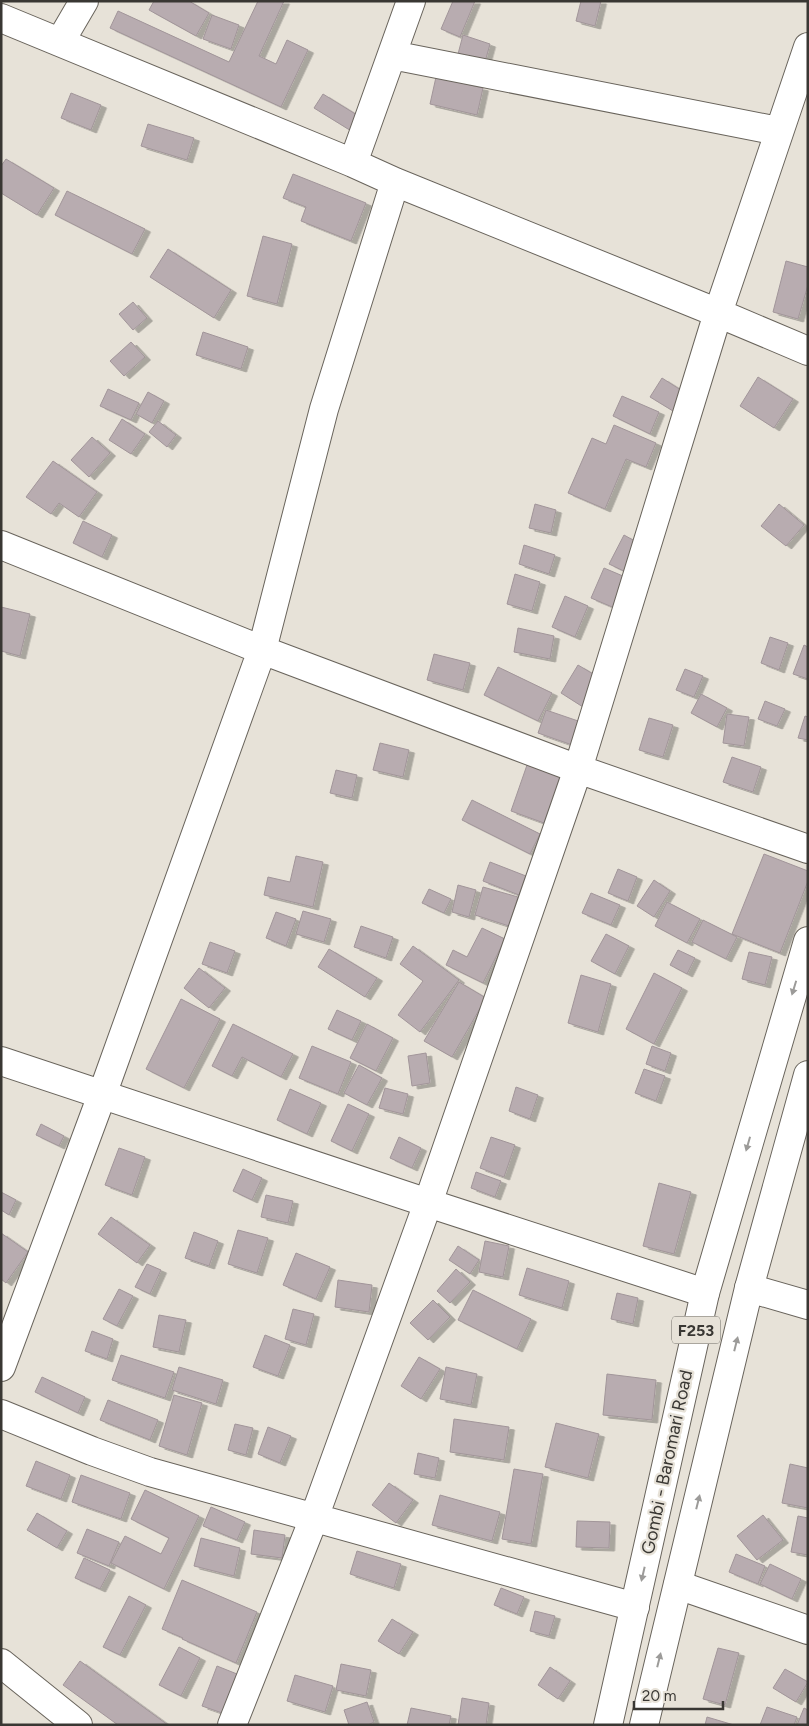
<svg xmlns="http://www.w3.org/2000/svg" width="809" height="1726" viewBox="0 0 809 1726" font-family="Figtree,sans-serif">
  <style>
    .building { fill: #b8acb0; stroke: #a19599; filter: url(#shadow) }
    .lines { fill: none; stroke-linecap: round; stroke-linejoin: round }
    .street-casing { stroke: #69645c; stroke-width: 30 }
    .primary-casing { stroke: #69645c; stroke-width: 30 }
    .street { stroke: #fff; stroke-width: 28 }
    .primary { stroke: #fff; stroke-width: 28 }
    .oneway { fill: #9c9b99 }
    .labels { text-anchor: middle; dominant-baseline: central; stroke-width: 4.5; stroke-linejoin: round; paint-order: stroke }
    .shield { fill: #e7e2d8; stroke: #6d6a64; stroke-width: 1 }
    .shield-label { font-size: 16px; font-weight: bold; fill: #393733 }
    .street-label { font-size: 18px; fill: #393733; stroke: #e7e2d8 }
  </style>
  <defs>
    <filter id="shadow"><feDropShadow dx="5.5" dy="3" stdDeviation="0" flood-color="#0004"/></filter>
  </defs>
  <rect width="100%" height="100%" fill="#e7e2d8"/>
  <path class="building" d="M154,1H189L209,13L196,36L149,10Z
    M258,1H284L259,56L276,64L287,40L308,50L281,107L110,28L118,11L229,62Z
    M453,1H475L460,37L441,29Z
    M581,1H601L595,26L576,21Z
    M212,15L239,25L231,49L203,39Z
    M463,35L490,44L485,62L458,54Z
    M436,77L483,88L477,115L430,104Z
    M71,93L101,105L91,130L61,118Z
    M323,94L370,123L361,137L314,108Z
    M148,124L194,138L187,160L141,146Z
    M6,159L54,188L37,215L1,193V166Z
    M293,174L366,203L351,241L301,221L306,207L283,198Z
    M67,191L145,229L132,254L55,215Z
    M263,236L292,244L277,304L247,296Z
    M168,249L231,290L214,318L150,277Z
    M786,261L808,267V285L798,319L773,312Z
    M133,302L147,318L133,330L119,314Z
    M203,332L248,347L241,369L196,355Z
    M131,342L145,357L124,376L110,361Z
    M758,377L793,399L774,428L740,406Z
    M662,378L684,392L673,411L650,397Z
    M108,389L139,403L131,420L100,406Z
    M148,392L164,401L152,423L136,414Z
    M622,396L659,412L650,434L613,416Z
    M122,419L145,434L131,454L109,440Z
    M158,421L176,435L167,447L149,432Z
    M614,425L656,443L646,467L626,459L605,509L568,493L592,438L606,444Z
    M92,437L110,453L89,477L71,460Z
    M53,461L97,492L79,517L59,503L51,514L26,497Z
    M535,504L556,510L551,533L529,528Z
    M779,504L804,525L786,546L761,526Z
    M83,521L112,535L102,557L73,543Z
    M624,535L642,545L628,573L609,564Z
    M524,545L555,555L549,574L519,564Z
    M604,568L630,579L617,609L591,598Z
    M515,574L540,582L532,611L507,604Z
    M565,596L588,606L575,637L552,627Z
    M1,607L30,614L20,656L1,651Z
    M518,628L554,636L550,659L514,652Z
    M770,637L788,643L779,670L761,663Z
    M804,645L808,647V679L793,674Z
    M434,654L470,663L463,690L427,680Z
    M578,665L600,678L583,707L561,693Z
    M498,667L552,693L538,721L484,695Z
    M685,669L703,676L694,697L676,690Z
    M701,694L727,708L717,727L691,713Z
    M765,701L785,709L777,726L758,719Z
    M546,710L587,724L578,747L538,733Z
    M727,714L749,717L744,746L723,743Z
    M805,716L808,717V740L798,738Z
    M649,718L673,725L663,757L639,750Z
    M380,743L409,750L403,777L373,770Z
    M732,757L761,767L753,792L723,782Z
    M527,765L561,777L544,823L511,811Z
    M336,770L357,775L352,798L330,793Z
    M472,800L540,834L530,854L462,820Z
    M764,854L808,871V881L780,953L732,934Z
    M296,856L323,862L313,907L264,895L268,877L290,882Z
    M490,862L526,876L519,895L483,881Z
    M618,869L637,877L628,901L608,893Z
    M654,880L670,891L654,917L637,906Z
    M458,885L476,890L469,917L452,912Z
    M483,887L518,897L509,926L475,915Z
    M429,889L451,899L444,913L422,903Z
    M591,893L620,905L611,925L582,913Z
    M667,902L700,919L687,943L655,926Z
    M303,911L331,919L324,942L296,934Z
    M276,912L296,919L286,946L266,938Z
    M703,920L737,937L726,959L692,942Z
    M361,926L393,937L386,958L354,947Z
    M482,928L505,939L483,983L446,965L453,950L467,957Z
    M606,934L629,946L615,974L591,961Z
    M210,942L235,951L227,973L202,964Z
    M413,946L459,980L420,1032L398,1015L423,981L400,964Z
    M329,949L377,978L365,997L318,967Z
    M678,950L695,958L687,974L670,965Z
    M749,952L772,957L765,985L742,979Z
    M199,968L225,988L209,1008L184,988Z
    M654,973L682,988L654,1044L626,1029Z
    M581,975L611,984L598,1032L568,1023Z
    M459,982L486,998L452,1057L424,1041Z
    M181,999L220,1019L184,1088L146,1069Z
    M337,1010L361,1021L352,1040L328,1029Z
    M233,1024L293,1054L281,1077L242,1057L232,1076L212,1066Z
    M367,1024L393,1038L376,1071L350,1058Z
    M312,1046L351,1062L338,1094L299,1078Z
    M652,1046L671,1053L665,1071L646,1064Z
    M426,1053L430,1083L412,1086L408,1056Z
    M359,1065L382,1078L367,1105L344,1093Z
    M644,1069L665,1076L656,1101L635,1093Z
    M516,1087L538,1095L530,1119L509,1111Z
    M385,1088L408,1094L403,1114L379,1108Z
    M290,1089L321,1103L307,1134L277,1120Z
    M348,1104L369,1114L352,1151L331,1141Z
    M41,1124L64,1136L59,1146L36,1135Z
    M399,1137L421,1148L412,1168L390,1158Z
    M491,1137L515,1145L504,1177L480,1168Z
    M119,1148L145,1157L132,1195L105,1185Z
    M243,1169L262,1178L252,1200L233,1191Z
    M476,1172L501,1181L495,1197L471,1188Z
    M659,1183L691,1192L674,1254L643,1246Z
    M1,1192L16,1200L9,1215L1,1210Z
    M266,1195L293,1201L288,1223L261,1217Z
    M111,1217L150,1245L137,1263L98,1234Z
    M238,1230L268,1238L257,1273L228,1264Z
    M194,1232L218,1241L209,1266L185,1258Z
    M1,1233L28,1252L6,1283L1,1279Z
    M485,1241L509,1246L503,1277L479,1272Z
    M458,1246L479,1260L470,1274L449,1260Z
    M296,1253L330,1267L316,1299L283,1285Z
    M147,1264L161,1270L150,1294L135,1287Z
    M527,1268L569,1281L562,1308L519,1295Z
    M456,1269L470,1282L450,1303L437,1291Z
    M338,1280L372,1285L369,1312L335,1307Z
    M119,1289L133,1296L117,1326L103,1319Z
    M473,1290L531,1319L517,1349L458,1320Z
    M617,1293L638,1298L633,1324L611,1319Z
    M433,1300L450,1317L428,1340L410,1323Z
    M293,1309L314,1314L306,1345L285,1339Z
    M159,1315L186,1320L179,1352L153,1347Z
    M92,1331L113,1339L107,1359L85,1351Z
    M265,1335L290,1345L278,1376L253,1367Z
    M121,1355L174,1372L165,1398L112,1380Z
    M419,1357L440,1369L421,1399L401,1386Z
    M179,1367L223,1380L216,1404L172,1390Z
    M446,1367L477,1374L471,1405L440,1399Z
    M607,1374L656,1380L652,1420L603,1415Z
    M42,1377L85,1397L78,1413L35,1392Z
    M174,1395L202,1403L187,1455L159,1446Z
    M108,1400L158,1420L150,1440L100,1420Z
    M454,1419L509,1427L504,1460L450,1452Z
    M556,1423L599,1434L588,1478L545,1467Z
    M235,1424L253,1428L246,1455L228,1450Z
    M268,1427L291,1436L280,1463L258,1454Z
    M418,1453L439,1458L435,1478L414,1474Z
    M36,1461L70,1475L61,1499L26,1486Z
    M790,1464L808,1468V1508L782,1503Z
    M514,1469L543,1474L531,1544L502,1539Z
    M81,1475L130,1493L121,1519L72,1502Z
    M389,1483L413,1500L396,1523L372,1505Z
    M145,1490L199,1516L164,1589L111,1563L125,1536L161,1554L169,1538L131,1519Z
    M440,1495L500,1512L492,1541L432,1525Z
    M211,1507L245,1522L237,1540L203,1526Z
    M37,1513L67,1531L57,1548L27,1530Z
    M763,1515L783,1540L757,1560L737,1536Z
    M798,1516L808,1518V1555L791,1552Z
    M577,1521L610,1522L609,1548L576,1547Z
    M87,1529L119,1542L109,1566L77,1553Z
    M254,1530L285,1535L282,1558L251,1554Z
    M201,1538L240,1548L234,1576L194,1566Z
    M357,1551L401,1564L394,1588L350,1574Z
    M736,1554L765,1566L758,1584L729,1572Z
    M84,1558L110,1570L100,1589L75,1578Z
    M770,1564L801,1579L792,1599L760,1584Z
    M182,1580L257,1612L236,1663L182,1639L183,1638L162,1629Z
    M501,1588L524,1597L517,1614L494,1605Z
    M129,1596L146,1605L120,1655L103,1647Z
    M535,1611L555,1616L549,1636L530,1631Z
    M392,1619L413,1632L399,1654L378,1641Z
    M179,1647L200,1658L181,1696L159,1685Z
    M718,1648L739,1653L725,1705L703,1699Z
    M80,1661L168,1725H118L63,1685Z
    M341,1664L371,1670L366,1696L336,1690Z
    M217,1666L242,1676L228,1715L202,1706Z
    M550,1667L570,1681L558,1699L538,1685Z
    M785,1669L808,1682L796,1702L773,1688Z
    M295,1675L333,1686L325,1712L287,1701Z
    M462,1698L489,1703L486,1725H458Z
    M367,1702L374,1722L368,1725H349L344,1710Z
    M767,1707L797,1717L794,1725H760Z
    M411,1708L451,1716L449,1725H407Z
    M804,1708L808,1710V1725H797Z
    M707,1717L734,1725H705Z"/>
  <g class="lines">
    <defs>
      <path id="street" d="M1,18L353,163L395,182L718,313L808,351
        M60,42L84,1
        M392,55L778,131
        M353,163L411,1
        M1,545L262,650L578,769L808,849
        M1,1061L428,1203L705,1293
        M749,1288L808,1305
        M1,1367L102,1095L262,650L324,409L395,182
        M1,1414L92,1451L150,1472L635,1607
        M678,1585L808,1630
        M1,1663L78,1725
        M232,1725L314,1518L428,1203L578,769L718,313L808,47"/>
      <path id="primary" d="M608,1725L705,1293L808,941
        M644,1725L749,1288L808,1075"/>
    </defs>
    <use href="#street" class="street-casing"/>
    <use href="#primary" class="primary-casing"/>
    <use href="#street" class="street"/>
    <use href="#primary" class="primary"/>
  </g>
  <defs><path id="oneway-solid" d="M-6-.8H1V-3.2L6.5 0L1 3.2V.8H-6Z" transform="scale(1.25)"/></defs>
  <g class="oneway">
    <use href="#oneway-solid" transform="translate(794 988) rotate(107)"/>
    <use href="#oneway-solid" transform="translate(748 1144) rotate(106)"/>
    <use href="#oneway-solid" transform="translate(736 1344) rotate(-76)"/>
    <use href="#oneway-solid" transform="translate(698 1502) rotate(-76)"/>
    <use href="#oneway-solid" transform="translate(643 1574) rotate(103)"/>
    <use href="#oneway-solid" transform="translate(659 1660) rotate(-76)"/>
  </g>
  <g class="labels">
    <rect class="shield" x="672" y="1316.5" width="48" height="27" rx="4"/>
    <g class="shield-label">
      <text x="696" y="1330">F253</text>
    </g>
    <g class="street-label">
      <text transform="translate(667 1462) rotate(-78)">Gombi - Baromari Road</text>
    </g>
  </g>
  <rect width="809" height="1726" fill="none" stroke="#393733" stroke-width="5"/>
  <path d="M634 1701v8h89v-8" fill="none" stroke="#393733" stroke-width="2.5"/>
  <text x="642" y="1701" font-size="15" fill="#393733" stroke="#e7e2d8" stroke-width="4" paint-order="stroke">20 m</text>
</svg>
